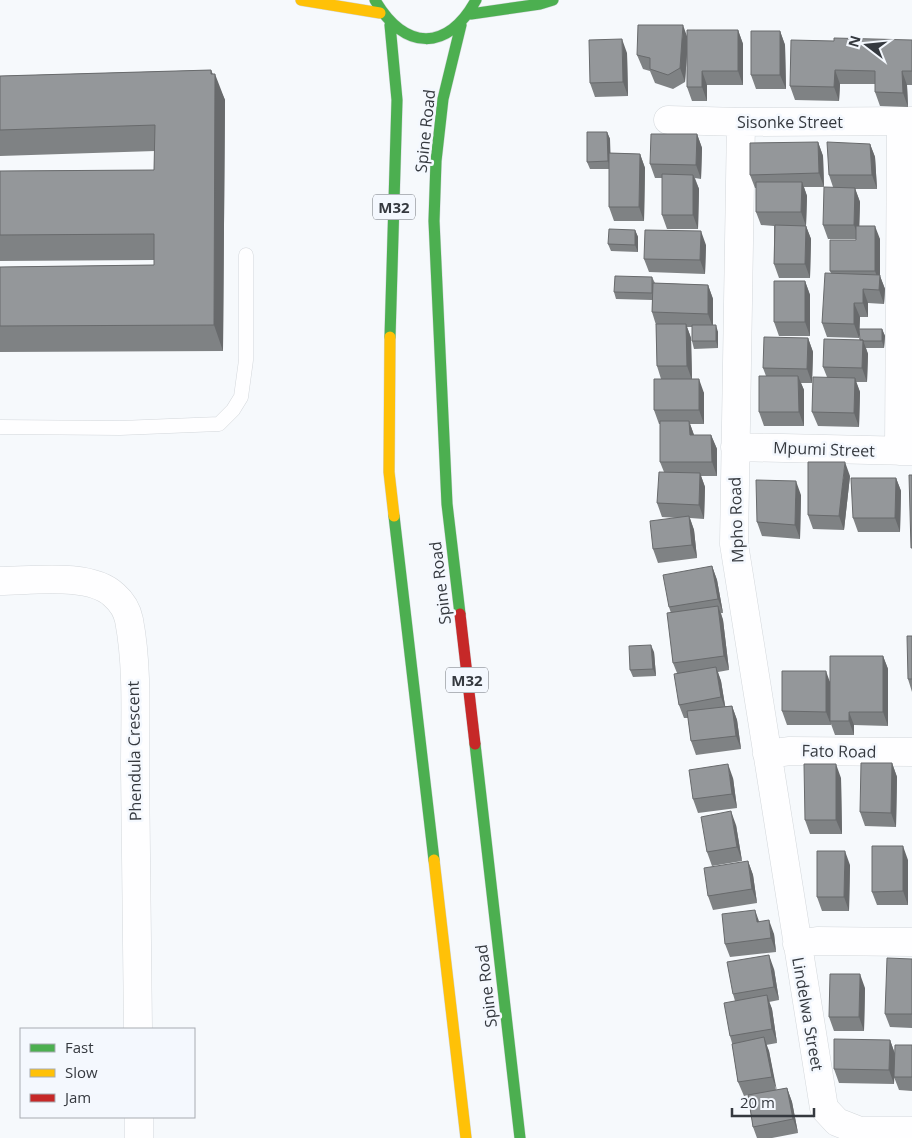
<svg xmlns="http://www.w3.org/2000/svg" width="912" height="1138" viewBox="0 0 912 1138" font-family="'Open Sans',sans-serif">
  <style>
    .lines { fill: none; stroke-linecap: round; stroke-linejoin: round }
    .lane-casing { stroke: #d3d7db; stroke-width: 15 }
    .street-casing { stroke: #d3d7db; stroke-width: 29 }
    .fast-casing { stroke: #d3d7db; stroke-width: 12 }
    .slow-casing { stroke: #d3d7db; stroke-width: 12 }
    .jam-casing { stroke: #d3d7db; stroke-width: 12 }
    .lane { stroke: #fefeff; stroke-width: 14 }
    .street { stroke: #fefeff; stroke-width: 28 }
    .fast { stroke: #4caf50; stroke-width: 11 }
    .slow { stroke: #ffc107; stroke-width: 11 }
    .jam { stroke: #c62828; stroke-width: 11 }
    .wall { fill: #7f8284 }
    .shaded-wall { fill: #686a6c }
    .building { fill: #94979a; stroke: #686a6c }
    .labels { text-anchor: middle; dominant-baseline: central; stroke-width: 5; stroke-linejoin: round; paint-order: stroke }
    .shield { fill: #f4f8fe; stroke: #6e7278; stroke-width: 1 }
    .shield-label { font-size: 15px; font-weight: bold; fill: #35393f }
    .street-label { font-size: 16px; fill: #35393f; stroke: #f4f8fe }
  </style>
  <rect width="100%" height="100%" fill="#f6f9fc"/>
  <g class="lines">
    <defs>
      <path id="lane" d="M0,427L120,428L219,424L233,410L241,397L246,360V255"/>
      <path id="street" d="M668,120L741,122L912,121
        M741,122L734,544L824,1108L837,1122L860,1131H912
        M735,447L912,451
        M899,451L901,121
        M0,581C31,581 90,572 114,595C122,602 127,610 129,620C138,667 135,721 135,768C136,855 137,942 138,1029
        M767,754L790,751L912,752
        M797,944L817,941L912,942
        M139,1117V1138"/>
      <path id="fast" d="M375,0C404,51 448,52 476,0
        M471,14L540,4L553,0
        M390,25L397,100L390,337
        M394,516L434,860
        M460,614L447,504L434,221L436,161L443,99L461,25
        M475,744L520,1138"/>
      <path id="slow" d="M301,0L380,13
        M390,337L389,472L394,516
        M434,860L466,1138"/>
      <path id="jam" d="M460,614L475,744"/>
    </defs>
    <use href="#lane" class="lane-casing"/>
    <use href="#street" class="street-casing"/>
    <use href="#fast" class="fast-casing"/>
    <use href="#slow" class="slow-casing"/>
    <use href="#jam" class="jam-casing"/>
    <use href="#lane" class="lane"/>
    <use href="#street" class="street"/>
    <use href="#fast" class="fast"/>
    <use href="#slow" class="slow"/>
    <use href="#jam" class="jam"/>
  </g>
  <path class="wall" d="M738,30L743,44V85H707V101H692L687,87V53L685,82L673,89L655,83L650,71L643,69L637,55L687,37Z
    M780,31L785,45L786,89H756L751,75Z
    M912,40V85H907L908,107L880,106L875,92V84H840L839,101L795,100L790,86L834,41Z
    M627,53L628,96L595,97L590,83Z
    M211,70L225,100L223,351L0,352V267L154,265V260L0,261V171L154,170L155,151L0,156V76Z
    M607,132L610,139V153L640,154L645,168L644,221H614L609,207V169H590L587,162Z
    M697,134L702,148L701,179L695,178L699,189L698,229H667L662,215V178H655L650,164Z
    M818,142L823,156L824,187H804L807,196L806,226L811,239L810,278H779L774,264V226L761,225L756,212V188H755L750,175Z
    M870,144L875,157L877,189H855L860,202L859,226L880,239V276L885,289L884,304L868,303V317H860L859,338L827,337L822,323L831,273L830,271L856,240V239H828L823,225L833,187L829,175Z
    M635,230L638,237V252L611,251L608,244Z
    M706,245L705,274L649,272L644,259Z
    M652,277L655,283L708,285L713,299V325L718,332V348L694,349L692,341V327H687L691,338L692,379L704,393V424H690L694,435H711L717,449V476H701L705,487L704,519L690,518L694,530L697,558L658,563L653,549L678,518L662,517L657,503L664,472L660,462V424H659L654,410L661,379L657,366L656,325L652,312V300L616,299L614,292Z
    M805,281L810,295V336H779L774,322Z
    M882,329L885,336L884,348H866L868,354L867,382H856L860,392L859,427L818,426L812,412L827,377L823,367L860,340Z
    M808,338L813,352L812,383H801L804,390V426H764L759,412L766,376L763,368Z
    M850,476L844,530L813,529L808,515Z
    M896,478L901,491L900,532H858L853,518Z
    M801,495L800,539L762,536L757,522Z
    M712,566L717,580L723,613H721L723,620L729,670L718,672L721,681L725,706H732L737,720L741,749L696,755L691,741L688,718H684L679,705L677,673L673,663L671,613L669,607Z
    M912,636V692L908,679Z
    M654,652L656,676L633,677L630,670Z
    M883,656L888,669V726L854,725V735H835L831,724V725H787L782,711L830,681Z
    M892,763L897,777L896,827L865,826L860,812Z
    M733,778L737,808L698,813L693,799Z
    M841,778L842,834H810L805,820Z
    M736,825L742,861L712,866L707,852Z
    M908,860V905H877L872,892Z
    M748,861L753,875L757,903L713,910L708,896Z
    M850,865L849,911H822L817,897Z
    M759,922L774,934L776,952L730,957L725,944Z
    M912,959V1028L890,1027L885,1014Z
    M774,969L779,1000L769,1002L772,1009L777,1043L766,1045L769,1051L776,1090L787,1088L792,1102L798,1133L772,1138H757L753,1127L748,1095L744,1096L738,1082L732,1043L730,1036L735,1001L733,994Z
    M865,988L864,1031H834L829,1017Z
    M890,1040L895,1054L894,1084L839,1083L834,1069Z
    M912,1045V1091L899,1090L894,1077Z"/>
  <path class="shaded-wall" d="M683,25L688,39L685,82L680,68Z
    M738,30L743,44V85L738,71Z
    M780,31L785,45L786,89L780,75Z
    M622,39L627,53L628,96L623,82Z
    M211,70L215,82V74L225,100L223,351L214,325Z
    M835,70L840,84L839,101L834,87Z
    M702,71L707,85V101L702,87Z
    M902,71L907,85L908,107L903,93Z
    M607,132L610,139L611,168L608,161Z
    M697,134L702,148L701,179L696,165Z
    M818,142L823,156L824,187L819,173Z
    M870,144L875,157L877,189L872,175Z
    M640,154L645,168L644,221L639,207Z
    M693,175L699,189L698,229L693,215Z
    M802,182L807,196L806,226L801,212Z
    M855,188L860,202L859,239L854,225Z
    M806,226L811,239L810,278L805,264Z
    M875,226L880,239V276L885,289L884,304L879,290V283L875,271Z
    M635,230L638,237V252L635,245Z
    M701,231L706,245L705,274L700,260Z
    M805,281L810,295V336L805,322Z
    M708,285L713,299V328L708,314Z
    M863,289L868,303V317L863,303Z
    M854,303L860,317L859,338L854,324Z
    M686,324L691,338L692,380L687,366Z
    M716,325L718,332V348L716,341Z
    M882,329L885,336L884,348L882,341Z
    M808,338L813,352L812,383L807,369Z
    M863,340L868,354L867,382L862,368Z
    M798,376L804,390V426L799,412Z
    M855,378L860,392L859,427L854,413Z
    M699,379L704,393V424L699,410Z
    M689,421L694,435H690Z
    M711,435L717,449V476L712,462Z
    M845,462L850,476L844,530L839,516Z
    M700,473L705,487L704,519L699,505Z
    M896,478L901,491L900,532L895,518Z
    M796,481L801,495L800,539L795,525Z
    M689,516L694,530L697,558L692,545Z
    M712,566L717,580L723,613L718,599Z
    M718,606L723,620L729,670L724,656Z
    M651,645L654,652L656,676L653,669Z
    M883,656L888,669V726L883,712Z
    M716,667L721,681L726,711L721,697Z
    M826,671L831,685L830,721L831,725L826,712Z
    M732,706L737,720L741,749L736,736Z
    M849,712L854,725V735L849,721Z
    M892,763L897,777L896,827L891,813Z
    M728,764L733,778L737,808L732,794Z
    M836,764L841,778L842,834L836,820Z
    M731,811L736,825L742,861L737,847Z
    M903,846L908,860V905L903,891Z
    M845,851L850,865L849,911L844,897Z
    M748,861L753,875L757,903L752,889Z
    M755,910L760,924L757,922Z
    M769,920L774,934L776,952L771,938Z
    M769,955L774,969L779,1000L774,987Z
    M860,974L865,988L864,1031L859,1017Z
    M767,995L772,1009L777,1043L772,1029Z
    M764,1037L769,1051L777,1091L772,1077Z
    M890,1040L895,1054L894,1084L889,1070Z
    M787,1088L792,1102L798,1133L793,1119Z"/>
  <path class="building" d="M638,25H683L680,68L668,75L650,69V58L637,55Z
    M687,30H738V71H702V87H687Z
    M751,31H780V75H751Z
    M834,38L912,40V71H902L903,93L875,92V71L835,70L834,87L790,86L791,40L834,41Z
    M622,39L623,82L590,83L589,40Z
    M211,70V74H215L214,325L0,326V267L154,265V234L0,235V171L154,170L155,125L0,130V76Z
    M587,132H607L608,161L587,162Z
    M651,134H697L696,165L650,164Z
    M818,142L819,173L750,175V143Z
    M827,142L870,144L872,175H829Z
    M609,153L640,154L639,207H609Z
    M662,174L693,175V215H662Z
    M756,182H802L801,212H756Z
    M824,187L855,188L854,225H823Z
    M775,225L806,226L805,264H774Z
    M856,226H875V271H830V240H856Z
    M609,229L635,230V245L608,244Z
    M645,230L701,231L700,260L644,259Z
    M825,273L880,275L879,290L863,289V303H854V324L822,323Z
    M615,276L652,277V293L614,292Z
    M774,281H805V322H774Z
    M653,283L708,285V314L652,312Z
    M656,324H686L687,366H657Z
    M692,325H716V341H692Z
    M859,329H882V341H863V340H860Z
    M764,337L808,338L807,369L763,368Z
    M824,339L863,340L862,368L823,367Z
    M759,376H798L799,412H759Z
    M813,377L855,378L854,413L812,412Z
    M654,379H699V410H654Z
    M660,421H689L690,435H711L712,462H660Z
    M808,462H845L839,516L808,515Z
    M659,472L700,473L699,505L657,503Z
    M909,475H912V548H911Z
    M851,478H896L895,518H853Z
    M756,480L796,481L795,525L757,522Z
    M689,516L692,545L653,549L650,521Z
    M712,566L718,599L669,607L663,575Z
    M718,606L724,656L673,663L667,613Z
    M907,636H912V679H908Z
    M651,645L653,669L630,670L629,646Z
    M830,656H883V712H849V721H830Z
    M716,667L721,697L679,705L674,674Z
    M782,671H826V712L782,711Z
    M732,706L736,736L691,741L687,711Z
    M861,763H892L891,813L860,812Z
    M728,764L732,794L693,799L689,770Z
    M804,764H836V820H805Z
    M731,811L737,847L707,852L701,817Z
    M872,846H903V891L872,892Z
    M817,851H845L844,897H817Z
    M748,861L752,889L708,896L704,868Z
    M755,910L757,922L769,920L771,938L725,944L722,914Z
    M769,955L774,987L733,994L727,962Z
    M887,958L912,959V1014H885Z
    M830,974H860L859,1017H829Z
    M767,995L772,1029L730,1036L724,1003Z
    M764,1037L772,1077L738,1082L732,1044Z
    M834,1039L890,1040L889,1070L834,1069Z
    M895,1045H912V1077H894Z
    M787,1088L793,1119L753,1127L748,1095Z"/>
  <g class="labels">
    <g class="shield">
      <rect x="373" y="194.5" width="42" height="25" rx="4"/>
      <rect x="446" y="667.5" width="42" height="25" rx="4"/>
    </g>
    <g class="shield-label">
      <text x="394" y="207">M32</text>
      <text x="467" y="680">M32</text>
    </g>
    <g class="street-label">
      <text x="790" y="122">Sisonke Street</text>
      <text transform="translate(425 131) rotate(-84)">Spine Road</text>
      <text transform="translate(824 449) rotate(2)">Mpumi Street</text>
      <text transform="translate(736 520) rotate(-92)">Mpho Road</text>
      <text transform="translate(440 583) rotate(-97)">Spine Road</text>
      <text transform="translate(134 751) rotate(-91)">Phendula Crescent</text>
      <text transform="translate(839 751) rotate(1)">Fato Road</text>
      <text transform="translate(486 986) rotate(-97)">Spine Road</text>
      <text transform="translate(808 1014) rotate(80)">Lindelwa Street</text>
    </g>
  </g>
  <rect x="20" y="1028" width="175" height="90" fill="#f4f8fe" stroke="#a8acb2"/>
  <rect x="30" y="1044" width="25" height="8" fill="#4caf50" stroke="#a8acb2"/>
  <text x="65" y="1053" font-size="15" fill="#35393f">Fast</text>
  <rect x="30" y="1069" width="25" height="8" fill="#ffc107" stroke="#a8acb2"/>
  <text x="65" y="1078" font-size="15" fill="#35393f">Slow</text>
  <rect x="30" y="1094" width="25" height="8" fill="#c62828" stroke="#a8acb2"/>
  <text x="65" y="1103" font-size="15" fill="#35393f">Jam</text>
  <g transform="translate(867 45) rotate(286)" stroke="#f4f8fe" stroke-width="4" paint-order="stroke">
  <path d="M0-4L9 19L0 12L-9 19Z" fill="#35393f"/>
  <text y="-8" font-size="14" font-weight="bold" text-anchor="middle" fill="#35393f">N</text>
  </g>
  <path d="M732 1108v8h82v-8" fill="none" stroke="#35393f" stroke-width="2.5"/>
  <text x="740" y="1108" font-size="15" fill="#35393f" stroke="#f4f8fe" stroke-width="4" paint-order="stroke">20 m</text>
</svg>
